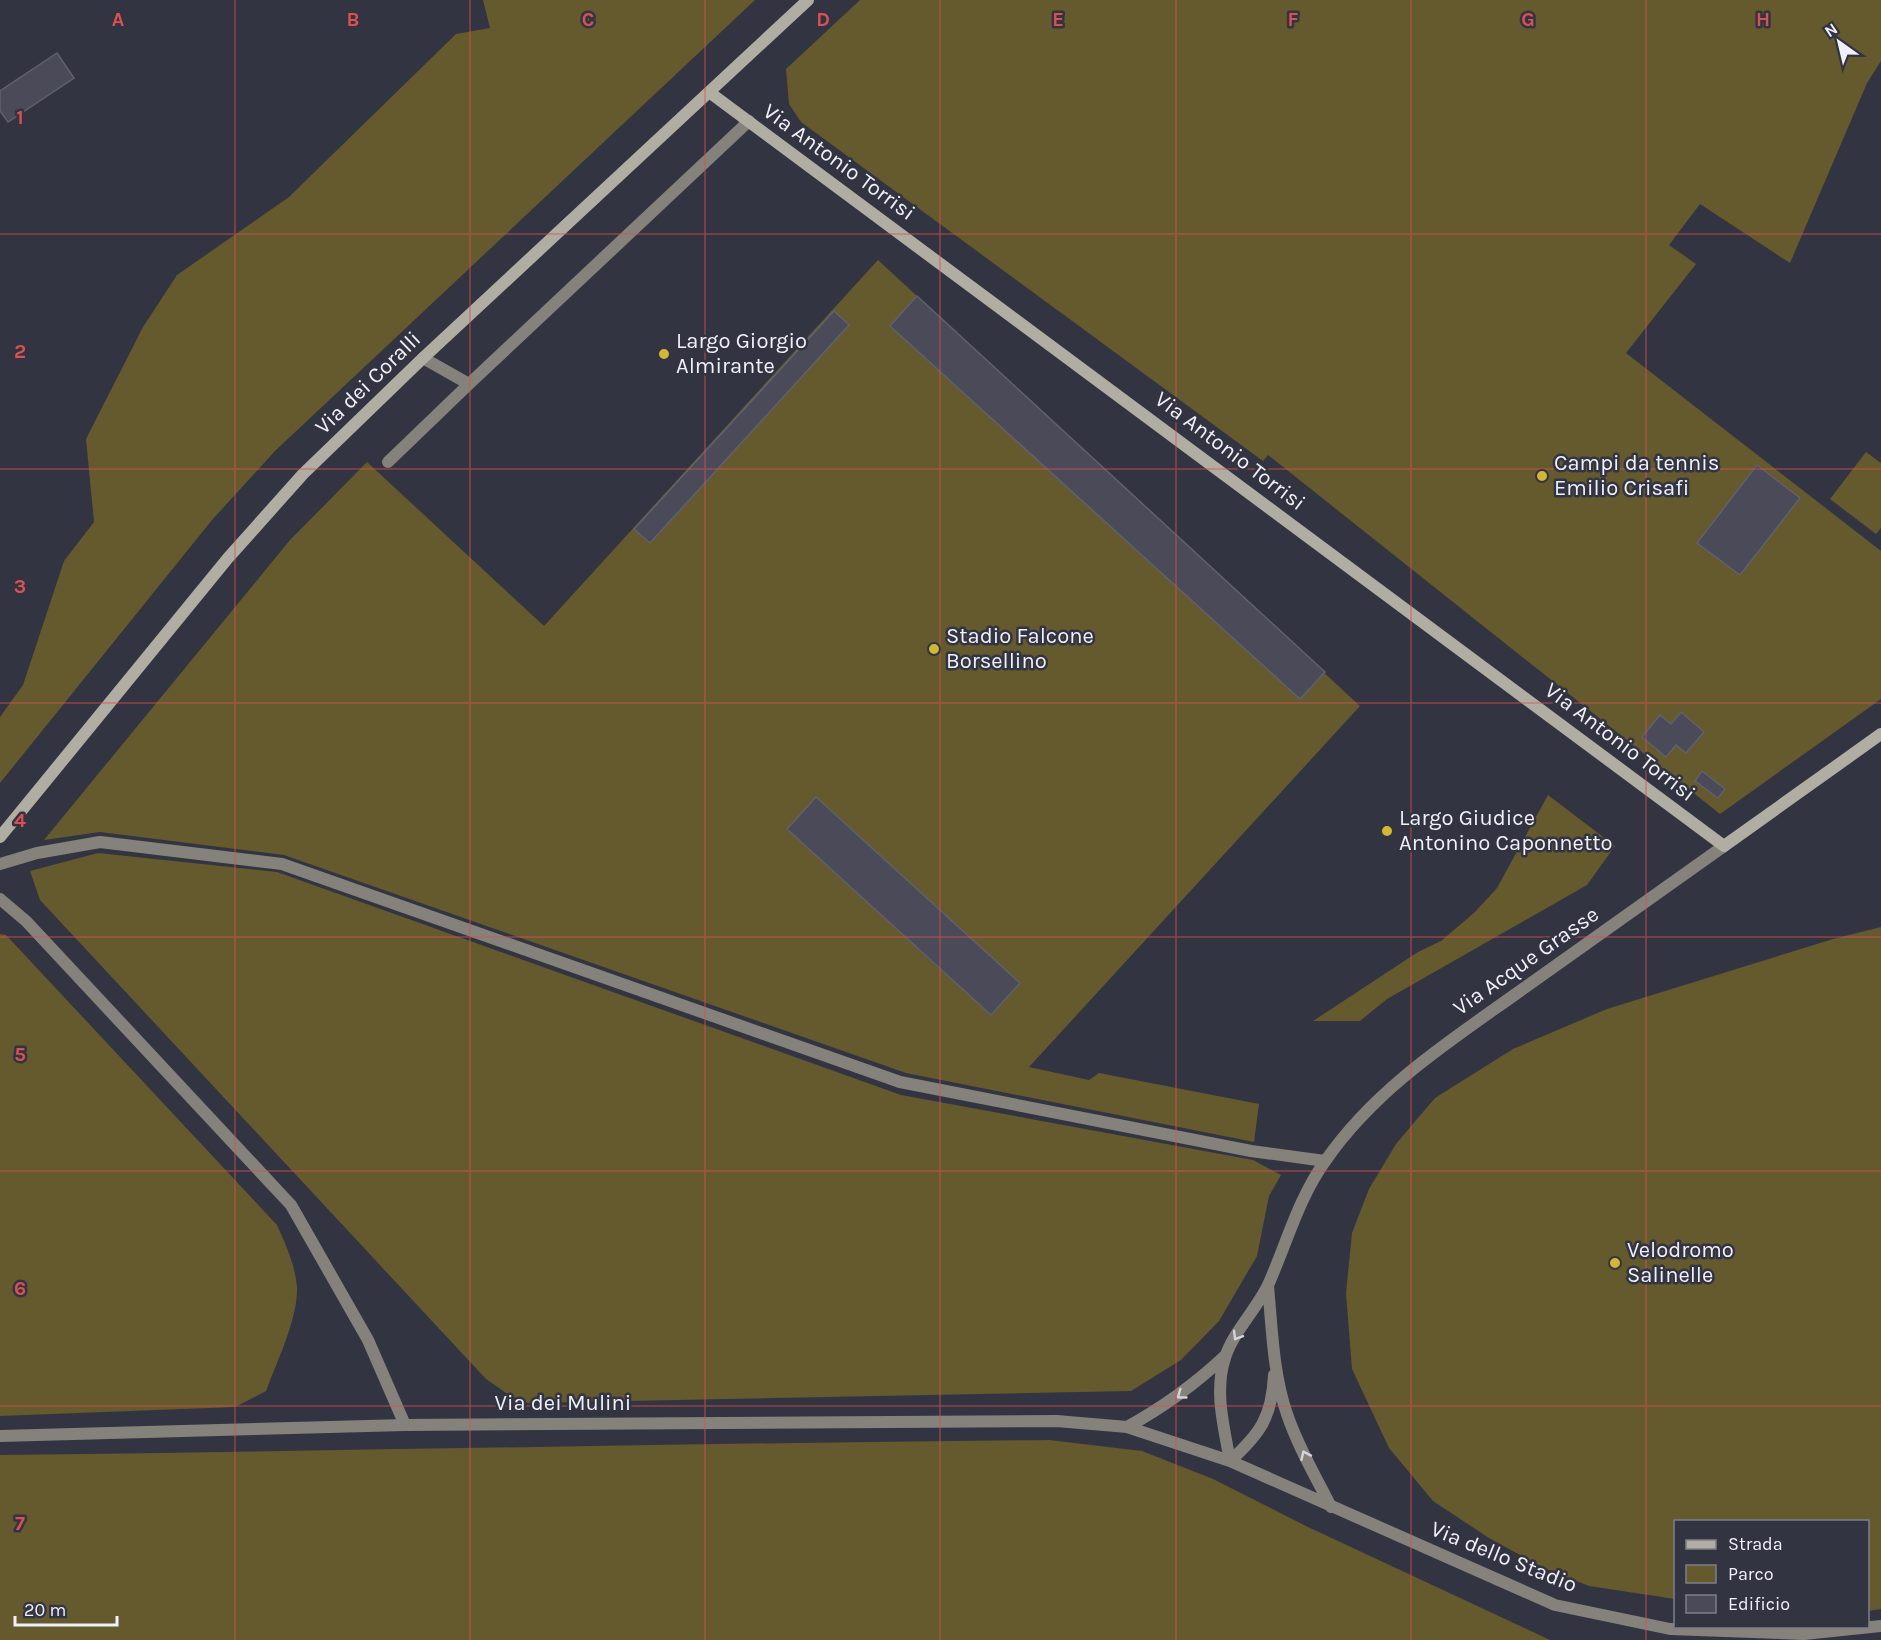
<svg xmlns="http://www.w3.org/2000/svg" width="1881" height="1640" viewBox="0 0 1881 1640" font-family="Karla,sans-serif">
  <style>
    .green { fill: #645a2e }
    .building { fill: #4a4a58; stroke: #60616f; stroke-width: 1.5 }
    .lines { fill: none; stroke-linecap: round; stroke-linejoin: round }
    .lane { stroke: #84827b; stroke-width: 12 }
    .street { stroke: #84827b; stroke-width: 12 }
    .secondary { stroke: #b0ada2; stroke-width: 12 }
    .oneway { stroke: #d4d4da }
    .grid { fill: none; stroke: #db5052; stroke-width: 1.5; stroke-opacity: 0.55 }
    .poi-dot { fill: #d2b736; stroke: #333441; stroke-width: 2 }
    .labels { text-anchor: middle; dominant-baseline: central; stroke-width: 5; stroke-linejoin: round; paint-order: stroke }
    .street-label { font-size: 22px; fill: #eff0f9; stroke: #333441 }
    .poi-label { font-size: 22px; fill: #eff0f9; stroke: #333441; text-anchor: start }
    .grid-label { font-size: 20px; text-anchor: middle; font-weight: bold; fill: #db5052; stroke: #333441; stroke-width: 5; stroke-linejoin: round; paint-order: stroke }
  </style>
  <rect width="100%" height="100%" fill="#333441"/>
  <path class="green" d="M483,0H755L275,451L212,520L0,783V717L23,685L64,561L94,522L86,439L143,327L177,275L289,197L456,34L490,28Z
    M860,0H1881V61L1867,83L1790,263L1700,204L1669,245L1696,264L1626,353L1881,551V699L1720,814L1268,455L1263,461L801,122L789,104L786,69Z
    M878,260L1360,706L1029,1067L1089,1080L1099,1073L1259,1104L1254,1142L906,1073L284,855L100,832L44,840L290,540L367,462L544,626Z
    M1866,452L1881,463V528L1876,534L1830,499Z
    M1548,795L1615,846L1587,885L1387,999L1360,1021H1313L1418,952L1441,941L1475,912L1497,888Z
    M98,853L277,872L901,1095L1253,1160L1281,1175L1269,1196L1257,1256L1219,1321L1181,1360L1131,1391L528,1403L509,1395L486,1379L40,900L30,871Z
    M1881,927V1609L1868,1611V1522H1676L1675,1599L1589,1586L1544,1568L1489,1538L1433,1501L1389,1448L1352,1369L1346,1293L1352,1233L1369,1189L1396,1144L1435,1098L1513,1049L1607,1009L1833,939Z
    M0,934L6,935L277,1225C286,1245 295,1265 297,1287C298,1319 277,1361 266,1391L235,1407L0,1416Z
    M1049,1440L1142,1451L1213,1479L1308,1527L1550,1640H0V1455C350,1451 699,1443 1049,1440Z"/>
  <path class="building" d="M57,53L74,78L8,122L0,111V91Z
    M917,296L1325,672L1300,699L890,326Z
    M834,311L849,325L650,543L634,529Z
    M1757,465L1800,498L1740,575L1697,543Z
    M1681,712L1704,732L1686,753L1676,745L1666,757L1642,737L1660,715L1671,724Z
    M1702,771L1725,789L1718,798L1695,781Z
    M816,797L1020,983L991,1015L787,829Z"/>
  <g class="lines">
    <path class="lane" d="M423,358L469,384L749,121
      M388,462L469,384"/>
    <path class="street" d="M0,864L37,853L100,842L282,864L900,1082L1251,1151L1325,1161
      M0,899L26,921L291,1205L368,1340L405,1425
      M1268,1286C1272,1328 1273,1374 1287,1414C1298,1447 1316,1477 1331,1507
      M1127,1427C1164,1407 1194,1385 1225,1356
      M0,1436L405,1425L1057,1421L1127,1427L1230,1461L1555,1605L1670,1629L1804,1634L1881,1626
      M1230,1461C1224,1427 1214,1391 1225,1358C1232,1333 1258,1308 1269,1283C1287,1242 1299,1197 1326,1160C1376,1088 1450,1041 1520,991C1588,943 1656,895 1724,846
      M1230,1461C1260,1434 1272,1417 1274,1375"/>
    <path class="secondary" d="M709,92L1724,846L1881,734
      M0,837L228,558L303,474L423,358L808,0"/>
  </g>
  <defs><path id="oneway-chevron" d="M-2-3.5L2.5 0L-2 3.5" fill="none" stroke-width="1.6" stroke-linecap="round" stroke-linejoin="round" transform="scale(1.5)"/></defs>
  <g class="oneway">
    <use href="#oneway-chevron" transform="translate(1237 1336) rotate(121)"/>
    <use href="#oneway-chevron" transform="translate(1181 1395) rotate(144)"/>
    <use href="#oneway-chevron" transform="translate(1305 1455) rotate(-114)"/>
  </g>
  <path class="grid" d="M235,0V1640M470,0V1640M705,0V1640M940,0V1640M1176,0V1640M1411,0V1640M1646,0V1640M0,234H1881M0,469H1881M0,703H1881M0,937H1881M0,1171H1881M0,1406H1881"/>
  <g class="poi-dot">
    <circle cx="664" cy="354" r="6"/>
    <circle cx="1542" cy="476" r="6"/>
    <circle cx="934" cy="649" r="6"/>
    <circle cx="1387" cy="831" r="6"/>
    <circle cx="1615" cy="1263" r="6"/>
  </g>
  <g class="labels">
    <g class="street-label">
      <text transform="translate(839 162) rotate(36)">Via Antonio Torrisi</text>
      <text transform="translate(368 383) rotate(-44)">Via dei Coralli</text>
      <text transform="translate(1230 451) rotate(37)">Via Antonio Torrisi</text>
      <text transform="translate(1620 742) rotate(37)">Via Antonio Torrisi</text>
      <text transform="translate(1526 961) rotate(-35)">Via Acque Grasse</text>
      <text x="563" y="1403">Via dei Mulini</text>
      <text transform="translate(1504 1557) rotate(22)">Via dello Stadio</text>
    </g>
    <g class="poi-label">
      <text x="676" y="341">Largo Giorgio<tspan x="676" dy="25">Almirante</tspan></text>
      <text x="1554" y="463">Campi da tennis<tspan x="1554" dy="25">Emilio Crisafi</tspan></text>
      <text x="946" y="636">Stadio Falcone<tspan x="946" dy="25">Borsellino</tspan></text>
      <text x="1399" y="818">Largo Giudice<tspan x="1399" dy="25">Antonino Caponnetto</tspan></text>
      <text x="1627" y="1250">Velodromo<tspan x="1627" dy="25">Salinelle</tspan></text>
    </g>
  </g>
  <g class="grid-label">
    <text x="118" y="26">A</text>
    <text x="353" y="26">B</text>
    <text x="588" y="26">C</text>
    <text x="823" y="26">D</text>
    <text x="1058" y="26">E</text>
    <text x="1293" y="26">F</text>
    <text x="1528" y="26">G</text>
    <text x="1763" y="26">H</text>
    <text x="20" y="124">1</text>
    <text x="20" y="358">2</text>
    <text x="20" y="593">3</text>
    <text x="20" y="827">4</text>
    <text x="20" y="1061">5</text>
    <text x="20" y="1295">6</text>
    <text x="20" y="1530">7</text>
  </g>
  <rect x="1674" y="1520" width="195" height="108" fill="#333441" stroke="#7e7f8b" stroke-width="1.5"/>
  <rect x="1686" y="1540" width="30" height="9" fill="#b0ada2" stroke="#7e7f8b" stroke-width="1.5"/>
  <text x="1728" y="1550" font-size="18" fill="#eff0f9">Strada</text>
  <rect x="1686" y="1565" width="30" height="18" fill="#645a2e" stroke="#7e7f8b" stroke-width="1.5"/>
  <text x="1728" y="1580" font-size="18" fill="#eff0f9">Parco</text>
  <rect x="1686" y="1595" width="30" height="18" fill="#4a4a58" stroke="#7e7f8b" stroke-width="1.5"/>
  <text x="1728" y="1610" font-size="18" fill="#eff0f9">Edificio</text>
  <g transform="translate(1839 42) rotate(326)" stroke="#333441" stroke-width="4.5" paint-order="stroke">
  <path d="M0-4.5L10 22L0 15L-10 22Z" fill="#eff0f9"/>
  <text y="-9" font-size="16" font-weight="bold" text-anchor="middle" fill="#eff0f9">N</text>
  </g>
  <path d="M15 1616v9h102v-9" fill="none" stroke="#eff0f9" stroke-width="3"/>
  <text x="24" y="1616" font-size="18" fill="#eff0f9" stroke="#333441" stroke-width="4.5" paint-order="stroke">20 m</text>
</svg>
